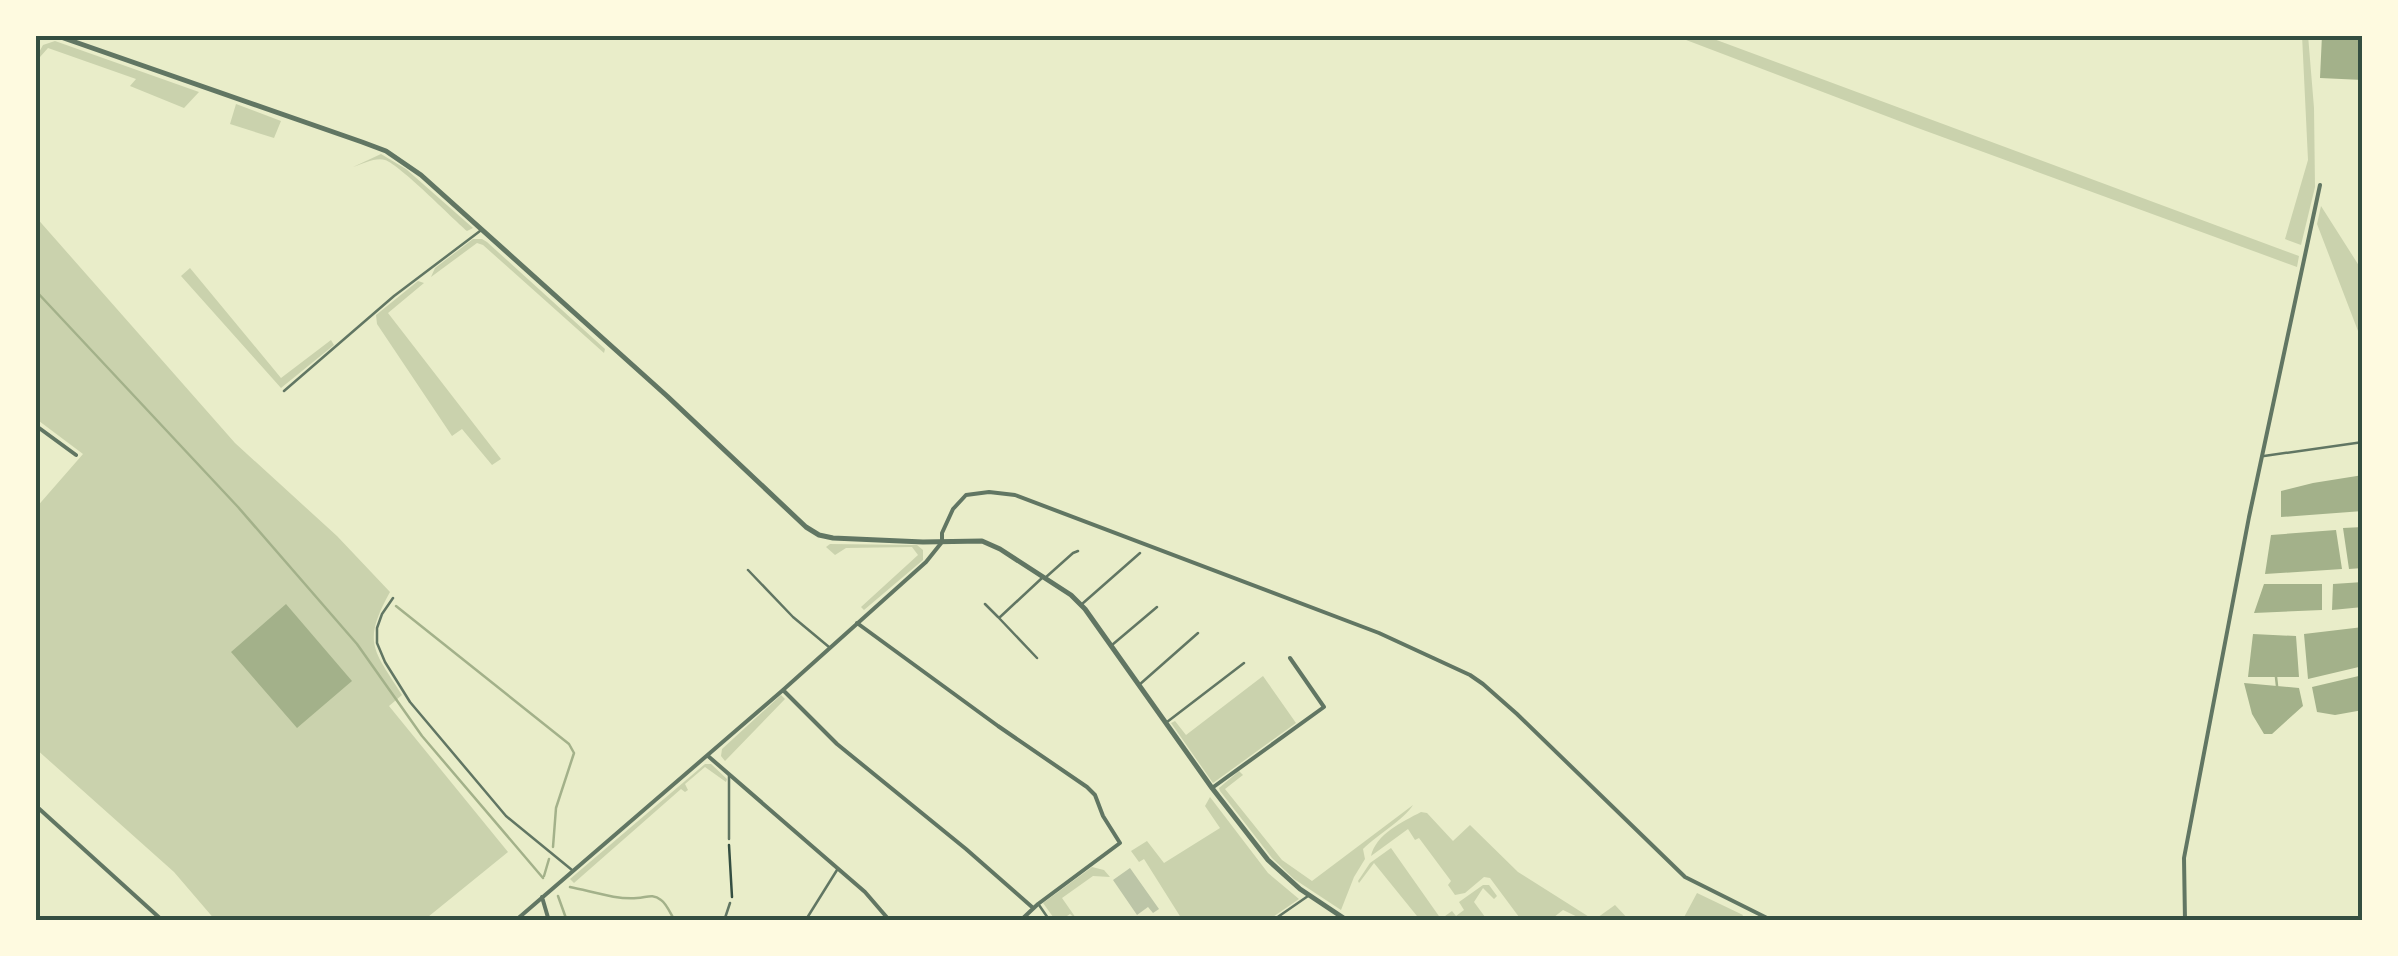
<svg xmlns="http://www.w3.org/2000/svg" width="2398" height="956" viewBox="0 0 2398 956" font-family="'Public Sans',sans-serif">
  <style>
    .green { fill: #cad2ad }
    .water { fill: #a3b18a }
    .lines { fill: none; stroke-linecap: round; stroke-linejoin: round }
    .stream { stroke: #a3b18a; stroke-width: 2.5 }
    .building { fill: #bcc5a7 }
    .path { stroke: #344e41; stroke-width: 2.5 }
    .service { stroke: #617663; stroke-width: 2.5 }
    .minor { stroke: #617663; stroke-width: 4 }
    .tertiary { stroke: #617663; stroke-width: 5 }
    .neatline { fill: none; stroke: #344e41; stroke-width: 4 }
  </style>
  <rect width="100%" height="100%" fill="#e9edc9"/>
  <path class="green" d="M1673,35H1703L2299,256L2297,267L1915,127Z
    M2302,35H2308L2314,108L2315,187L2301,245L2285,239L2308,160Z
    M55,41L199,92L184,108L130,86L136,79L48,48L40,57L37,56L43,45Z
    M236,104L281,121L274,138L230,124Z
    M381,154L406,169L473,228L467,231C452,218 400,165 385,160C376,157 362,164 353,167Z
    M2321,206L2363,272V344L2317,224Z
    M35,216L235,443L337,536L390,592C362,643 373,649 402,695L389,706L508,852L423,921H216L174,872L35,748V509L83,454L35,418Z
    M473,239H482L487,242L605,349L604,353L483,245L477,243L431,277L435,268Z
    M190,268L281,378L331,340L334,345L281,388L181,276Z
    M418,281L424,283L388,313L501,459L492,465L462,429L452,436L377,324L376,315Z
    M830,544L917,545L923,550V560L864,610L861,607L918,555L912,547L846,548L835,555L826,547Z
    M1263,676L1296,723L1213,783L1171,723L1175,721L1186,735Z
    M781,695L785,699L725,761L721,756L722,749Z
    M705,764H711L727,779L726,782L705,767L685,784L688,790L685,792L681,789L574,883L570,879Z
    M1239,771L1243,775L1225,789L1282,860L1312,881L1413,805C1404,820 1378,834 1363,849L1365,859L1354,877L1341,910L1294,879L1272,858L1220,791L1219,788Z
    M1210,797L1268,873L1299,899L1267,921H1183L1144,859L1139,862L1131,851L1147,841L1164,863L1220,828L1205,806Z
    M1421,812L1427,813L1453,841L1470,825L1518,872L1594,920L1615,905L1630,921H1586L1563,910L1549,921H1522L1490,878L1484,877L1465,893L1455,895L1448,885L1451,881L1419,838L1415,840L1408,829L1371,856C1376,834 1402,822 1421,812Z
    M1391,848L1441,919L1452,911L1456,916L1464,910L1459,902L1483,885H1489L1497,896L1494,899L1483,888L1474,902L1488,921H1421L1374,863L1359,883L1358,881L1370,863Z
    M1092,867L1104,870L1110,877L1093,876L1062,898L1078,921L1070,914L1064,918L1066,921H1056L1043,903Z
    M1697,893L1743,915L1740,921H1682Z"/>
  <path class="water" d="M2322,35H2363V80L2320,78Z
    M2363,475V511L2281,517V491L2313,483Z
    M2363,527V568L2349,569L2343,528Z
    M2336,530L2342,569L2265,574L2271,535Z
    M2363,582V607L2332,610L2333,584Z
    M2264,584H2322V610L2254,613Z
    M286,604L352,681L297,728L231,652Z
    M2363,627V666L2308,679L2304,634Z
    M2253,634L2296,636L2299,677H2248Z
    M2363,675V710L2335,715L2317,712L2312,687Z
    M2244,683L2299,688L2303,706L2272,734H2264L2252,714Z"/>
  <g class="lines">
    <path class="stream" d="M35,290L238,507L357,644L422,736L543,878
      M396,606L569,744L574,753L556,808L553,847
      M2276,677L2277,686
      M544,876L549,859
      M570,887C591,891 616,900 637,898C646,898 652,893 661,900C667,904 671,915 675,921
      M558,896L567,921"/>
  </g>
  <path class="building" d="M1130,868L1159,909L1153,913L1148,907L1137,915L1113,880Z"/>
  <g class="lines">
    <path class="path" d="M729,845L732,897"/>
    <path class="service" d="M284,391L394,296L480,231
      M2264,456L2363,442
      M748,570L793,617L829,647
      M1045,578L1073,553L1078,551
      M393,598L382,614L377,628V643L385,662L410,702L506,816L572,870
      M985,604L998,617
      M1082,604L1140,553
      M1112,645L1157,607
      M1037,658L999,618L1042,578
      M1139,685L1198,633
      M1167,722L1244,663
      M729,839V776
      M1039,905L1050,921
      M807,918L837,870
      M724,921L730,903
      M1272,921L1308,896"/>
    <path class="minor" d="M35,425L76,455
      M857,623L998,726L1087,787L1095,795L1103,816L1120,843L1038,904L1020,921
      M783,690L837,744L966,849L1032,907
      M708,756L865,892L890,921
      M1212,788L1324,707L1290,658
      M35,805L163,921
      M542,897L549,921
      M35,917L40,921
      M515,921L783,690L926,562L942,542V533L953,509L966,495L989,492L1015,495L1379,633L1470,675L1483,684L1517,714L1685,877L1773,921
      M2185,921L2184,858L2249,517L2320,185"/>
    <path class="tertiary" d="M55,35L362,142L386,151L421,175L667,396L806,527L819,535L833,538L923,542L982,541L1000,549L1071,595L1085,609L1212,788L1268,860L1300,889L1348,921"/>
  </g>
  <rect width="2398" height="956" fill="none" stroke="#fefae0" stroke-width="75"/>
  <rect x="38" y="38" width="2322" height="880" class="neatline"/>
</svg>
